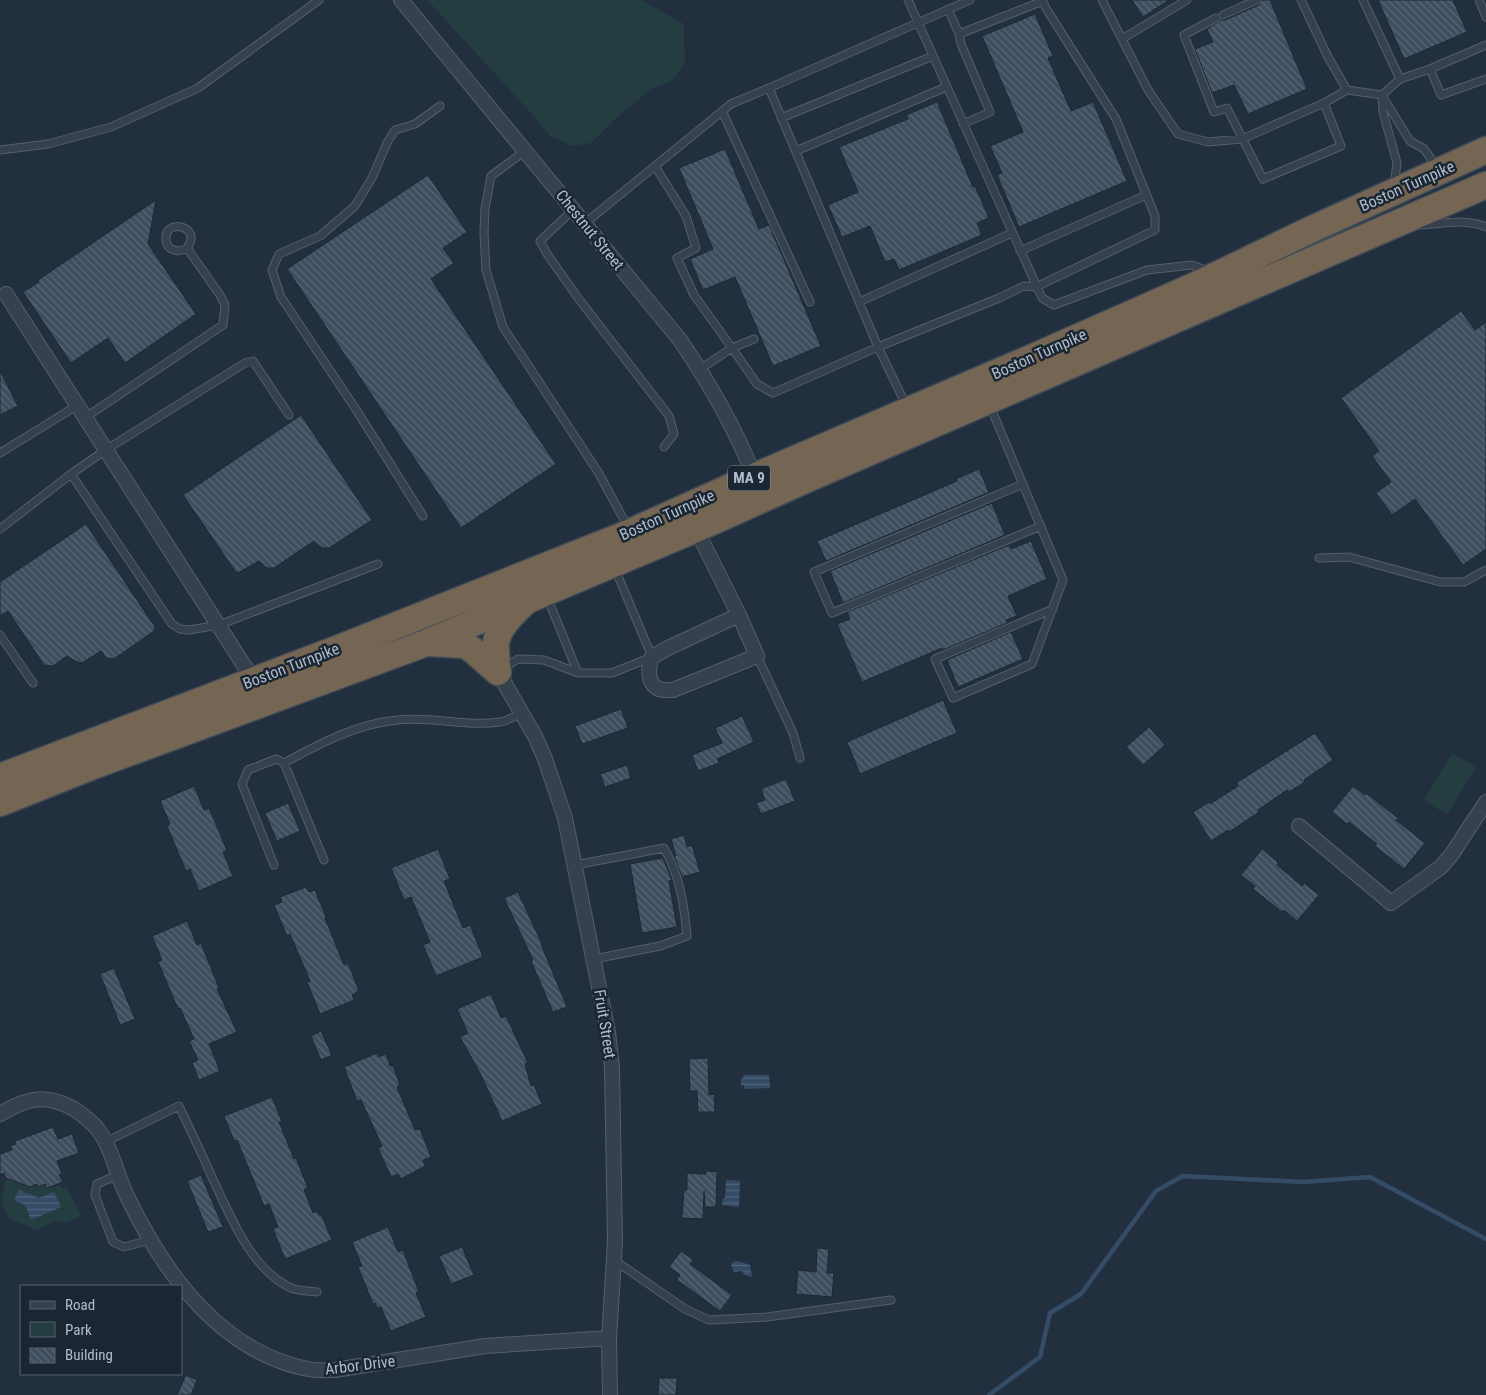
<svg xmlns="http://www.w3.org/2000/svg" width="1486" height="1395" viewBox="0 0 1486 1395" font-family="'Roboto Condensed',sans-serif">
  <style>
    .green { fill: #243d40 }
    .water { fill: url(#water-rules) }
    .lines { fill: none; stroke-linecap: round; stroke-linejoin: round }
    .stream { stroke: #354c67; stroke-width: 4.5 }
    .building { fill: url(#building-back-hatch); stroke: #1d2835 }
    .lane-casing { stroke: #545f6c; stroke-width: 9 }
    .street-casing { stroke: #545f6c; stroke-width: 16 }
    .highway-casing { stroke: #414c59; stroke-width: 29 }
    .lane { stroke: #36414e; stroke-width: 7 }
    .street { stroke: #36414e; stroke-width: 14 }
    .highway { stroke: #756653; stroke-width: 26 }
    .labels { text-anchor: middle; dominant-baseline: central; stroke-width: 5; stroke-linejoin: round; paint-order: stroke }
    .shield { fill: #1b2633; stroke: #858f9d; stroke-width: 1 }
    .shield-label { font-size: 15px; font-weight: bold; fill: #b2bcca }
    .street-label { font-size: 16px; fill: #b2bcca; stroke: #1b2633 }
  </style>
  <defs>
    <pattern id="water-rules" width="6" height="5" patternUnits="userSpaceOnUse" patternTransform="scale(1.25)"><rect width="6" height="5" fill="#354c67"/><path d="M0 2.5h6" fill="none" stroke="#50647b"/></pattern>
    <pattern id="building-back-hatch" width="6" height="6" patternUnits="userSpaceOnUse" patternTransform="scale(1.25)"><rect width="6" height="6" fill="#3e4e5e"/><path d="M-1 5l2 2M0 0l6 6M5-1l2 2" fill="none" stroke="#586674"/></pattern>
  </defs>
  <rect width="100%" height="100%" fill="#222f3f"/>
  <path class="green" d="M427,0H641L684,24L685,64L671,81L652,88L621,114L591,143L573,146L551,137L533,115Z
    M1452,753L1476,767L1447,815L1424,800Z
    M17,1176L23,1185H25L28,1184H37L39,1187L45,1184L48,1188L60,1185L62,1189L67,1186L81,1216L64,1223L55,1221L35,1230L9,1218C0,1203 0,1196 6,1180Z"/>
  <path class="water" d="M744,1075H769L770,1088L744,1089V1085H741V1079L743,1078Z
    M726,1180L740,1181L739,1207L722,1205L723,1198H725Z
    M19,1190L39,1198L54,1192L61,1207L31,1220L25,1205L14,1200Z
    M738,1261L750,1265L752,1277L745,1275L742,1271L734,1272L731,1265L733,1262Z"/>
  <g class="lines">
    <path class="stream" d="M989,1395L1040,1357L1050,1313L1081,1294L1156,1191L1183,1176L1303,1182L1370,1177L1486,1239"/>
  </g>
  <path class="building" d="M1132,0H1169L1143,17Z
    M1262,0H1270L1307,89L1248,114L1234,85L1212,93L1195,49L1213,42L1207,29L1221,20H1225L1259,5Z
    M1378,0H1453L1467,32L1404,59Z
    M1035,14L1053,56L1048,58L1071,111L1093,102L1127,181L1019,227L997,175L1002,173L990,146L1023,132L982,36Z
    M937,102L973,187L975,186L989,218L977,223L982,235L899,270L894,259L885,262L870,226L842,237L828,205L858,192L839,147L908,119L906,115Z
    M725,149L759,229L769,225L821,346L773,366L735,277L703,290L690,259L713,249L679,168Z
    M428,175L467,232L443,248L454,263L431,279L556,464L461,528L287,269Z
    M156,200L148,244L196,314L125,363L108,338L71,363L23,292L39,282L38,280Z
    M1461,311L1475,330L1486,322V549L1463,565L1415,499L1392,515L1376,493L1391,482L1372,456L1379,451L1341,398Z
    M0,371L18,406L0,415Z
    M301,415L372,520L329,548H322L314,541L274,568H267L259,561L238,573L235,571L183,495Z
    M979,469L989,492L987,493L826,561L817,541L957,481L956,479Z
    M992,503L1005,535L843,603L830,571Z
    M86,524L155,627L154,631L114,659L106,658L101,651L82,663L77,662L67,656L53,666L44,665L8,611L0,616V582Z
    M1031,541L1047,579L1008,596L1017,616L1006,620L1007,623L943,650L942,648L862,682L837,624L850,619L847,612L1009,545L1011,549Z
    M1011,632L1023,659L958,687L947,660Z
    M943,700L957,733L860,774L847,742Z
    M621,709L628,728L582,744L575,726Z
    M742,716L754,742L717,759L719,763L698,771L692,755L722,743L715,728Z
    M1149,727L1165,745L1143,765L1126,747Z
    M1315,733L1333,760L1304,780L1305,782L1289,792L1287,790L1258,810L1259,812L1229,832L1228,830L1211,841L1193,812L1209,802L1210,804L1238,786L1236,783Z
    M627,765L631,778L605,787L600,774Z
    M786,779L795,801L761,814L756,803L765,800L761,789Z
    M194,786L204,810L209,808L221,836L227,851L223,852L233,876L199,891L190,869L186,871L167,826L170,824L160,801Z
    M1353,786L1365,795L1366,793L1398,818L1396,820L1425,843L1404,869L1375,846L1377,844L1349,822L1347,824L1332,812Z
    M288,803L300,831L277,841L265,813Z
    M684,835L687,847L692,845L700,872L682,877L674,856H676L671,839Z
    M438,849L450,879L444,881L463,928L470,925L483,957L436,976L423,945L430,942L411,897L404,900L391,868Z
    M1262,849L1278,862L1277,865L1302,886L1304,883L1319,895L1297,921L1284,910L1282,912L1253,889L1255,886L1241,875Z
    M663,858L672,880L669,881L677,927L642,933L630,864Z
    M306,887L309,892L315,890L326,917L325,918L344,965L348,963L359,991L352,995L354,1000L320,1014L307,982L310,981L290,934L287,936L274,905L282,902L280,897Z
    M518,892L542,944H541L567,1007L553,1012L531,961L533,960L504,898Z
    M187,921L197,945L201,943L219,988L217,989L237,1032L209,1044L220,1071L199,1080L192,1063L198,1060L189,1041L194,1039L180,1008L178,1009L158,962L162,960L152,936Z
    M114,968L135,1019L120,1025L100,974Z
    M491,994L501,1018L506,1016L528,1063L525,1064L531,1086L534,1085L542,1104L502,1121L480,1073L460,1037L468,1033L457,1009Z
    M321,1031L332,1055L321,1060L311,1036Z
    M377,1053L379,1057L386,1054L390,1066H393L400,1085L397,1087L415,1130L420,1129L431,1157L423,1160L425,1166L401,1179L398,1174L391,1177L378,1148L382,1146L361,1100L357,1101L344,1067Z
    M708,1058L709,1095L714,1094L715,1112H698L697,1091H690L689,1059Z
    M272,1097L282,1122H279L294,1159L296,1158L308,1188L304,1190L313,1213L317,1211L319,1215L321,1214L332,1240L285,1259L273,1229L278,1227L269,1204L264,1206L237,1140L234,1141L224,1116Z
    M53,1127L58,1139L72,1134L79,1153L57,1161L62,1174L59,1175L63,1182L47,1188L45,1184L38,1187L37,1184L30,1187L6,1178L4,1173L0,1175V1154L12,1150L10,1146L16,1144L15,1141Z
    M706,1171L717,1172L716,1207H705L704,1191L703,1219L682,1218L684,1190H687V1173L706,1174Z
    M201,1175L223,1227L208,1232L187,1181Z
    M388,1227L398,1252L403,1250L419,1292L416,1293L426,1317L391,1331L381,1307L377,1308L375,1303L373,1304L358,1267L362,1266L352,1242Z
    M462,1247L474,1275L451,1284L439,1256Z
    M817,1248L829,1249L827,1273H834L832,1297L796,1294L798,1270L816,1272Z
    M681,1251L693,1260L690,1264L732,1295L720,1311L677,1280L680,1275L669,1267Z
    M186,1375L197,1380L191,1395H177Z
    M659,1378H677L676,1395H658Z"/>
  <g class="lines">
    <defs>
      <path id="lane" d="M908,0L1042,298L1054,305L1147,270L1192,265L1208,271
        M1102,0L1148,90L1178,134L1208,142L1242,139L1324,103
        M1301,0L1328,57L1347,90L1382,95L1400,79L1430,69L1441,95L1486,79
        M1363,0L1400,79
        M1479,0L1486,17
        M948,9L959,34
        M1223,15L1257,0
        M1216,18L1184,35L1214,112L1227,108L1263,179L1341,146L1324,103L1347,90
        M1122,39L1187,0
        M1430,69L1486,45
        M769,88L970,0
        M1382,95L1383,112L1397,163L1394,185
        M1383,97L1410,141L1424,149L1437,167
        M722,111L810,302
        M781,118L933,56
        M963,124L990,112L961,44L959,34L1043,1
        M0,150L48,144L111,127L198,88L319,0
        M525,151L491,176L485,209L484,233L486,270L503,327L598,472L629,529
        M796,151L946,87
        M655,166L686,216L696,248L677,258L694,295L732,348L700,369
        M573,210L540,241L547,254L578,298L669,416L674,434L664,447
        M584,224L731,104L769,88L878,347L773,393L757,384L732,348L754,339
        M1419,225C1440,224 1467,218 1486,227
        M1020,251L1146,195
        M859,302L1012,233
        M990,406L1063,580L1032,664L953,698L935,659L1053,609
        M907,407L878,347L999,298L1024,286L1036,287L1155,230V216L1116,119L1047,10L1042,0
        M86,417L223,325L225,305L220,295L187,248C204,226 163,217 166,240C167,251 179,253 187,248
        M0,453L78,405
        M71,474L107,449L245,363L253,361L289,415
        M1023,484L814,572L832,613L1041,526
        M423,516L357,411L281,297L272,270L279,254L320,236L355,206L372,178L387,143L395,130L415,124L440,106
        M0,529L71,474L172,624L180,629L189,630L219,625L378,564
        M1319,558L1349,557L1440,582H1464L1486,570
        M547,597L578,673H612L652,657L615,569
        M0,635L33,683
        M757,656L793,733L800,758
        M504,668L518,659L544,660L578,673
        M324,860L284,763C319,744 356,724 397,720C431,716 466,727 500,722C507,721 514,716 521,714
        M274,865L242,784L248,770L276,759L284,763
        M575,865L664,848C680,876 684,904 687,936L660,946L594,959
        M105,1142L179,1106C190,1129 201,1152 211,1175C229,1213 250,1269 291,1288C299,1291 309,1291 317,1292
        M118,1175L97,1184L95,1195L113,1242L124,1247L150,1240
        M614,1260L685,1309L709,1320L767,1317L891,1300"/>
      <path id="street" d="M401,0L680,340C710,384 735,427 754,476
        M6,294L254,681
        M696,529L739,615L757,656L673,690C668,690 661,691 657,688C647,682 648,667 652,657L668,648L739,615
        M498,672L536,738L545,759L565,818L608,1032L612,1067L615,1241L609,1338L610,1395
        M1299,826L1391,903L1441,867L1452,854L1486,802
        M0,1114C27,1098 46,1093 74,1109C82,1114 88,1119 95,1126C112,1145 116,1175 128,1198C164,1273 221,1352 308,1369C317,1371 326,1370 335,1370L485,1346L609,1338"/>
      <path id="highway" d="M430,643L465,645L474,651L498,672
        M498,672C497,663 495,652 496,643C498,628 512,614 523,604
        M0,777L337,649L624,535L746,480L1038,355L1194,286L1310,230L1486,150
        M0,803L93,766L426,643L696,529L805,480L1486,185"/>
    </defs>
    <use href="#lane" class="lane-casing"/>
    <use href="#street" class="street-casing"/>
    <use href="#highway" class="highway-casing"/>
    <use href="#lane" class="lane"/>
    <use href="#street" class="street"/>
    <use href="#highway" class="highway"/>
  </g>
  <g class="labels">
    <rect class="shield" x="728" y="465.5" width="42" height="25" rx="4"/>
    <g class="shield-label">
      <text x="749" y="478">MA 9</text>
    </g>
    <g class="street-label">
      <text transform="translate(1407 186) rotate(-24)">Boston Turnpike</text>
      <text transform="translate(590 230) rotate(51)">Chestnut Street</text>
      <text transform="translate(1039 354) rotate(-24)">Boston Turnpike</text>
      <text transform="translate(667 515) rotate(-24)">Boston Turnpike</text>
      <text transform="translate(291 666) rotate(-21)">Boston Turnpike</text>
      <text transform="translate(605 1024) rotate(81)">Fruit Street</text>
      <text transform="translate(360 1365) rotate(-7)">Arbor Drive</text>
    </g>
  </g>
  <rect x="20" y="1285" width="162" height="90" fill="#1b2633" stroke="#57626f"/>
  <rect x="30" y="1301" width="25" height="8" fill="#36414e" stroke="#57626f"/>
  <text x="65" y="1310" font-size="15" fill="#b2bcca">Road</text>
  <rect x="30" y="1322" width="25" height="15" fill="#243d40" stroke="#57626f"/>
  <text x="65" y="1335" font-size="15" fill="#b2bcca">Park</text>
  <rect x="30" y="1348" width="25" height="15" fill="url(#building-back-hatch)" stroke="#57626f"/>
  <text x="65" y="1360" font-size="15" fill="#b2bcca">Building</text>
</svg>
